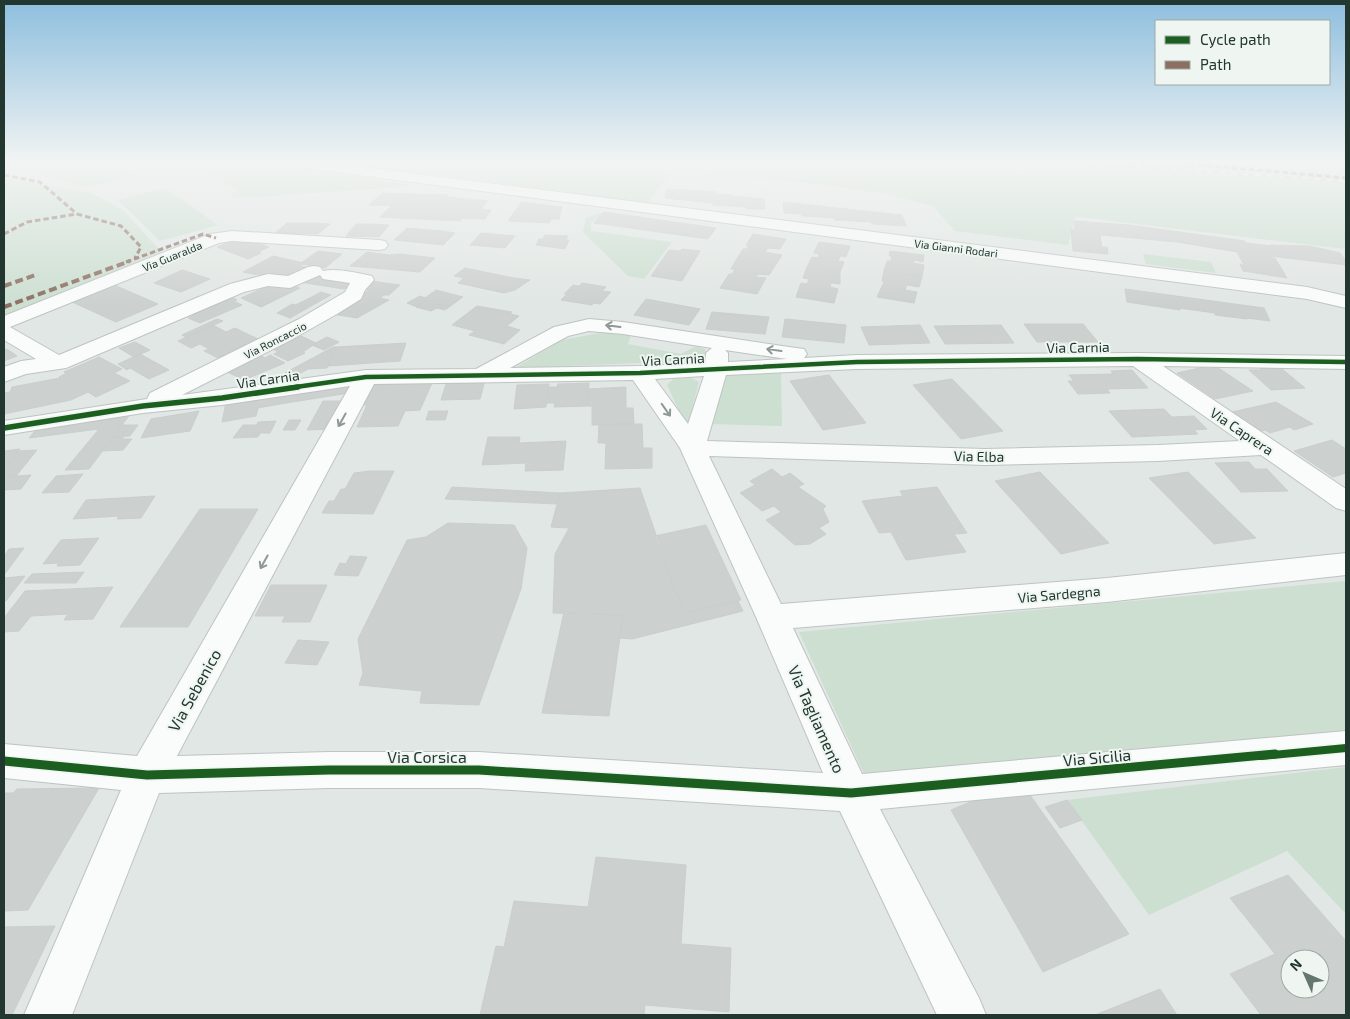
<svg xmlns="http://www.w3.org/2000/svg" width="1350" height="1019" viewBox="0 0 1350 1019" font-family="'Exo 2',sans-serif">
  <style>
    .green { fill: #ccdfd1 }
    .building { fill: #ccd0ce; stroke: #cacfcd; fill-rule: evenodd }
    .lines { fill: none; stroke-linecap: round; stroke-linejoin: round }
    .minor-casing { stroke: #bec4c1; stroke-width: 2 }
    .minor { fill: #fafbfb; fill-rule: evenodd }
    .rail-casing { stroke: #c6c9c8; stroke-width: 3 }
    .rail { stroke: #eff6f2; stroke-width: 2; stroke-dasharray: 6; stroke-linecap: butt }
    .quiet-far1 { stroke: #8d6e63; stroke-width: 3; stroke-dasharray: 5.5 3; stroke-linecap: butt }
    .quiet { stroke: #8d6e63; stroke-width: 4; stroke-dasharray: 8 4; stroke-linecap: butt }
    .cycleway-far3-casing { stroke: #eff6f2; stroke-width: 7 }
    .cycleway-far2-casing { stroke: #eff6f2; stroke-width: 9 }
    .cycleway-far1-casing { stroke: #eff6f2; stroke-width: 11 }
    .cycleway-casing { stroke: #eff6f2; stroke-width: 12 }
    .cycleway-far3 { stroke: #1b5e20; stroke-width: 4.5 }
    .cycleway-far2 { stroke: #1b5e20; stroke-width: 5.5 }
    .cycleway-far1 { stroke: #1b5e20; stroke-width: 8 }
    .cycleway { stroke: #1b5e20; stroke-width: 9 }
    .oneway { stroke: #8e9996 }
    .labels { text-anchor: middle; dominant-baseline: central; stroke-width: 4; stroke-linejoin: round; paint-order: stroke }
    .far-street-label { font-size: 11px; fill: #223730; stroke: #eff6f2 }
    .street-label { font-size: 14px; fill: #223730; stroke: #eff6f2 }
    .near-street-label { font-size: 16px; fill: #223730; stroke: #eff6f2 }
  </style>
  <rect width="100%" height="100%" fill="#e1e7e4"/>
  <path class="green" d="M4,163H272L419,186L237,198L231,197L233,193L238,189L193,170L165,163L164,167L158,169L87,187L25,172L4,170Z
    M345,163H1346V249L1079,217L1075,218L1068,245L955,231L933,206L886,194L801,182L671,173L647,203Z
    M4,178L92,193L124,211L163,254L4,316Z
    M165,188L218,225L160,241L118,200Z
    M604,212L591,223V231L672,242L644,279L628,276L583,232L586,218Z
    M1143,254L1211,262L1216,273L1146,264Z
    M605,332L631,335L628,344L681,354L696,346L705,349L707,356L692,361L515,368L562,340Z
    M781,373L782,426L710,424L724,375Z
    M688,376L699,382L687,428L667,385L674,378Z
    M1346,581V737L865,776L799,632Z
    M1346,767V914L1287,851L1149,915L1067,800Z"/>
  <path class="building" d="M667,189L703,191L716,192L717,194L731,195L732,196L764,199L765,209H746V207L713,205V203L665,198Z
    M382,193L448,195L447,197L488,201L481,209L491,210L485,219L461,218L467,209L369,205Z
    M521,202L562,207L559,219H551L549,223L508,221Z
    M783,202L902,215L906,226L872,224L871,222L835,220V218L802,216V214L784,213Z
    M391,206L467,209L460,221L380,217Z
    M604,212L716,228L708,239L594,223Z
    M1074,221L1129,225L1245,241L1251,251L1269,253L1272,258H1275L1287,278L1243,271L1240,264L1244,265L1237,252L1177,242L1100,235L1102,247H1107L1108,254L1073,251L1071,229L1075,230Z
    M287,223H315L330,224L318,234L275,233Z
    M356,224H372L389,225L379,237L346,236Z
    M407,228L442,231L455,233L443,245L394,240Z
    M481,233L515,236L505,248L470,245Z
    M753,234L786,239L780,249L768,248L765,252L782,255L775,266L736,260L743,249H746L749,245H746Z
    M545,235L568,236L566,240H569L565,249L536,245L539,239H543Z
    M238,239L248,243L253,241L269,247L258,252L261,253L248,259L217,247Z
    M819,242L850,246L846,257L840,256L838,261L844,262L840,272L807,267L812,257L818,258L819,254L814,253Z
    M1247,243L1271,246L1278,257L1270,256L1269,253L1251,251Z
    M1270,245L1310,246L1340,253L1346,261V265L1278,257Z
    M682,249L700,251L682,281L651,276L669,250L680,251Z
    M318,251L342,254L325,268L302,264L304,263H301Z
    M890,251L924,255L923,262L914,260L913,263L924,265L922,277L884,271L887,261H891L892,256H889Z
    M367,252L389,255L400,254L435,258L420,272L350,266Z
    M273,256L304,263L300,266L310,268L293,278L280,279L243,272Z
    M736,260L775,266L769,275L758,274L756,277L766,278L757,294L720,288L729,274H732L735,269H731Z
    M807,267L840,272V284L831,283L830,287L838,289L834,303L796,297L801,283L807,284L809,279L803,278Z
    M465,268L514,278L530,280L515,290L504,293L458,283L464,278L454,276Z
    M182,270L210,279L181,292L154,283Z
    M884,271L922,277L919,287L907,285L905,290L917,292L914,303L877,297L884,282L882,281Z
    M312,273L356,280L344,289L299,282Z
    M370,281L400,285L389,295H384L380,298L389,300L357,318L332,314L369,290L360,288Z
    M275,283L288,284L300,288L261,307L241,298Z
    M582,283L606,287L602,291L611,292L600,304L594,303L592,305L561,300L567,294H564L573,285L579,286Z
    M112,284L158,304L116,322L70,301Z
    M1125,289L1264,308L1270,321L1247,318V319L1215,315V313L1179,308L1180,310L1127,302Z
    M436,290L463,297L445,310L437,308L431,311L416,307L428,299L425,298Z
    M321,292L331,295L318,302L308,299Z
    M225,294L237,300L233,301L242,305L200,323L188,318L200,312L192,308Z
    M420,296L428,299L417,307L407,303Z
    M308,299L318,302L290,318L277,313L292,304L295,305Z
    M646,299L700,309L689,325L634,315Z
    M477,306L512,312L510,314L519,316L507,326L520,330L504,344L469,335L475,331L452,325Z
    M712,312L769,317L765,334L706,329Z
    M217,319L223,321L186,337L182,335Z
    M785,319L846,325L844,343L782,337Z
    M1024,324H1083L1098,342H1037Z
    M213,325L226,332L235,328L258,339L218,358L204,351L209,349L200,344L191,348L178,341Z
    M920,325L930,343L869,345L861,327Z
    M1001,325L1014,343L945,344L934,326Z
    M301,336L316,343L303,352L305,353L288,361L274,354L278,352L273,349Z
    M327,337L339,342L324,350L312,345Z
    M135,342L150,350L134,357L119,348Z
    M406,343L400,361L328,366L336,347Z
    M333,347H336L327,368L308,369L299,374L295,373L290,376L285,373Z
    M7,349L17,356L4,361V350Z
    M140,354L169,370L149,379L130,368L127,370L118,364Z
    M260,355L265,358L270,355L285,363L244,380L227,372Z
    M99,357L122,369L114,373L130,381L96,397L88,392L71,400L4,414V393L10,392L12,387L60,378L59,377L67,373L64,372Z
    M1204,367L1207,369L1217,367L1253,391L1215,399L1177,373Z
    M1260,368H1281L1305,388L1271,390L1249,370H1261Z
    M1132,370L1148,388L1107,389L1110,393L1078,394L1068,381H1074L1069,375L1113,374L1111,371Z
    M829,375L866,423L823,430L790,381Z
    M952,379L1003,431L961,439L913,385Z
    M485,380L480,399L441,400L447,381Z
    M351,381L349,393L280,404L282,393Z
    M432,383L420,410L405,411L398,426L357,427L367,405H363L374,384Z
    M589,383L588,406L554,407L555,403H547L548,387H557L558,384Z
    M549,384L546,407L514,409L517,385Z
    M626,387V408H633L634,424L592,425V406H588V389Z
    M282,393L280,404L258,408L256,416L222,422L226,402Z
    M323,401H347L332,429L307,430Z
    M1276,402L1313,424L1294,430L1290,427L1270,433L1265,430L1258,432L1228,413Z
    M1164,409L1172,417L1194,416L1207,429L1194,430L1198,434L1132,437L1109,411Z
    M199,411L190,431L141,438L151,419Z
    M429,411H448L445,420H426Z
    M131,413L89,469L65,470L99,429L29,438L41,424Z
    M289,420H301L295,430H283Z
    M276,421L270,433H253L258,422Z
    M634,424H642L643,448H652V468L605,469L606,443H598L599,425Z
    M121,425H138L130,436L113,437Z
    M243,425H257L253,433H260L258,437L233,438Z
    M124,436L122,439H132L123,450L102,451L114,437Z
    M488,437H520L519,443L566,441L563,470L525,471L526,463L482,465Z
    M1332,440L1346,449V473L1333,477L1294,451Z
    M20,449L18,451L4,469V451Z
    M37,450L16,476L4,477V469L18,451Z
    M1249,462L1255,469H1267L1288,491L1241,492L1215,463Z
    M772,469L782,477L790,473L804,484L798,487L826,506L823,509L829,522L819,528L826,534L810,544L795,545L766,520L781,512L774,506L762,511L740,493L755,485L750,481Z
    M370,471H394L373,514L322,513L329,501H334L341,489H345L354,473Z
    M1040,472L1109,543L1061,554L995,481Z
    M1188,472L1256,538L1214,544L1149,478Z
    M83,474L69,492L42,493L56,476Z
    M31,475L21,489L4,490V477Z
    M452,487L560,493L557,504L445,499Z
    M937,487L967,533L954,534L966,552L906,560L891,532L879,533L862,501L903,496L900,491Z
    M640,488L676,593L685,613L738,601L743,611L632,639L620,638L623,615L553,613L555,554L569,528L551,527L560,493Z
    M155,496L141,518L117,519L119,516L73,519L86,500Z
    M200,509H258L188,627H120Z
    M448,523L514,525L527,548L521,589L479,705L420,703L422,691L359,685L363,673L358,639L407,540L426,537Z
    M706,525L741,600L685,613L676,593L655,536Z
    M99,538L80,565L57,566L59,563L43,564L61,540Z
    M24,548L4,575V556L9,549Z
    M350,556L367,557L358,576L334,575L340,563L346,564Z
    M84,572L76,583H24L32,574Z
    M25,576L6,601H4V578Z
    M271,585H327L310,622H282L285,616H255Z
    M113,587L93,619L64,620L68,614L31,616L19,631L4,632V618L25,591Z
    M564,612L623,615L609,716L542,713Z
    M298,640L329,642L317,665L285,663Z
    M1020,781L1129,934L1043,972L951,810Z
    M99,788L28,910L4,911V793H13L17,789Z
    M1067,800L1082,820L1060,828L1045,807Z
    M596,857L686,865L681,944L731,948L729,1012L645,1005L644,1015H480L496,946L504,947L514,901L588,907Z
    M1288,875L1346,941V1015H1261L1230,974L1275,954L1230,898ZM1290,959H1320V989H1290Z
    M55,926L12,1015H4V927Z
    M1160,989L1177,1015H1095Z"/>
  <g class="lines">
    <defs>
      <path id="minor" d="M290,163H330L1307,287L1346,296V308L1307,299L297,167Z
        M232,231L379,240L385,241L388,245L385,249L379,250L232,241L219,243L10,327L59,355L230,284L268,274L288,276L308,267L314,266L320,267L323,271C337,268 357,273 372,276L374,280L365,290L361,299L337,314L289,341L182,395L366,370L476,369L554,327L589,319L623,322L796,348L804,349L807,354L804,358L857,355L1138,353L1346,356V369L1163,366L1346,489V511L1336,508L1261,455L1158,461L985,465L709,456L781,604L1107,578L1346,553V575L1107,602L793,628L862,774L1346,731V765L880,809L979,998L986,1015H937L840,811L479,788H329L159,793L72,1015H24L121,790L4,778V744L137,756L350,386L222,405L143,413L4,435V421L147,399L150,393L299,319L345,292L350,283L323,279L320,275L290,288L268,286L244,292L66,368L26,374L4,382V367L21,361L36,359L4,340V316L210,234ZM589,331L623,334L712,348L706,353V363L640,366L510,368L568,336ZM725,350L787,359L728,362V353ZM1133,366L1240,441L1158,445L985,449L707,441L726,375L857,369ZM704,376L688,424L655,379ZM633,380L680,448L756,617L823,773L479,752H329L177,756L374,384Z"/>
    </defs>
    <use href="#minor" class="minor-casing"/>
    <use href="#minor" class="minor"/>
    <defs>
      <path id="rail" d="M1075,163L1346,181"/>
    </defs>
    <use href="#rail" class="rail-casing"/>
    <use href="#rail" class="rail"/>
    <path class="quiet-far1" d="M1130,163L1201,165L1346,178
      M4,175L40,182L77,214
      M4,234L27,222L77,214L121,226L141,247L135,258
      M126,262L203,234L216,238"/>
    <path class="quiet" d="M4,286L38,274
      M4,307L130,261"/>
    <defs>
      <path id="cycleway-far3" d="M289,388L366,377L640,373L857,362L1138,359L1346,362"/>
      <path id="cycleway-far2" d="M4,428L143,406L222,398L298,387"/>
      <path id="cycleway-far1" d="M1261,756L1346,748"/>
      <path id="cycleway" d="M4,761L147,775L329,770H479L851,793L1275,754"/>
    </defs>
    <use href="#cycleway-far3" class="cycleway-far3-casing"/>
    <use href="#cycleway-far2" class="cycleway-far2-casing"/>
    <use href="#cycleway-far1" class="cycleway-far1-casing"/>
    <use href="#cycleway" class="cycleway-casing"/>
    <use href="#cycleway-far3" class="cycleway-far3"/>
    <use href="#cycleway-far2" class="cycleway-far2"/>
    <use href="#cycleway-far1" class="cycleway-far1"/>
    <use href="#cycleway" class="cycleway"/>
  </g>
  <defs><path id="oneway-shaft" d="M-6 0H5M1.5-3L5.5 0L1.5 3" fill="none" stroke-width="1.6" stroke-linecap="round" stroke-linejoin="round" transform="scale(1.25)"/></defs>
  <g class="oneway">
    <use href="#oneway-shaft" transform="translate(613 326) rotate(-173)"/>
    <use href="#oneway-shaft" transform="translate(774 350) rotate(-172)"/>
    <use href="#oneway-shaft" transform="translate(666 410) rotate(55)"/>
    <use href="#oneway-shaft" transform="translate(342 420) rotate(119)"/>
    <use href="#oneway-shaft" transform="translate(264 562) rotate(119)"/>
  </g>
  <linearGradient id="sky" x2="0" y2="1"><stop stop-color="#8dbede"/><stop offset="0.53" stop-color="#f2f4f3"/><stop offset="1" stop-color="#f2f4f3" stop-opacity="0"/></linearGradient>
  <rect width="1350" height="306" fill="url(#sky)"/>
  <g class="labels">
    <g class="far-street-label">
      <text transform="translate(956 248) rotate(7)">Via Gianni Rodari</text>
      <text transform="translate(172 256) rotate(-22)">Via Guaralda</text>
      <text transform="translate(275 340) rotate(-27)">Via Roncaccio</text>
    </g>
    <g class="street-label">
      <text transform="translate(1078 347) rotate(-1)">Via Carnia</text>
      <text transform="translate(673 359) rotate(-3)">Via Carnia</text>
      <text transform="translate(268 379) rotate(-8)">Via Carnia</text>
      <text transform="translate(1242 431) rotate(34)">Via Caprera</text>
      <text transform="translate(979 456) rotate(1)">Via Elba</text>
      <text transform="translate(1059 594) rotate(-5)">Via Sardegna</text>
    </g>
    <g class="near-street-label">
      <text transform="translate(194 690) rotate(-61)">Via Sebenico</text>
      <text transform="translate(817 719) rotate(66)">Via Tagliamento</text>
      <text x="427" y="756">Via Corsica</text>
      <text transform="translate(1097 757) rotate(-5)">Via Sicilia</text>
    </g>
  </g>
  <rect width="1350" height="1019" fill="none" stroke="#223730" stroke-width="10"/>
  <rect x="1155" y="20" width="175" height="65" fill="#eff6f2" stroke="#9daaa4"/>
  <rect x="1165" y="36" width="25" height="8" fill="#1b5e20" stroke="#9daaa4"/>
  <text x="1200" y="45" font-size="15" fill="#223730">Cycle path</text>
  <rect x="1165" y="61" width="25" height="8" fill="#8d6e63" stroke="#9daaa4"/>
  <text x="1200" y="70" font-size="15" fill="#223730">Path</text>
  <g transform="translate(1305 974) rotate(315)"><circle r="24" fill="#eff6f2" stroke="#9daaa4"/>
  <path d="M0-4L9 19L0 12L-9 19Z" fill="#65756f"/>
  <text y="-8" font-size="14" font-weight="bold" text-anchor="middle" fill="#223730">N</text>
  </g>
</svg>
